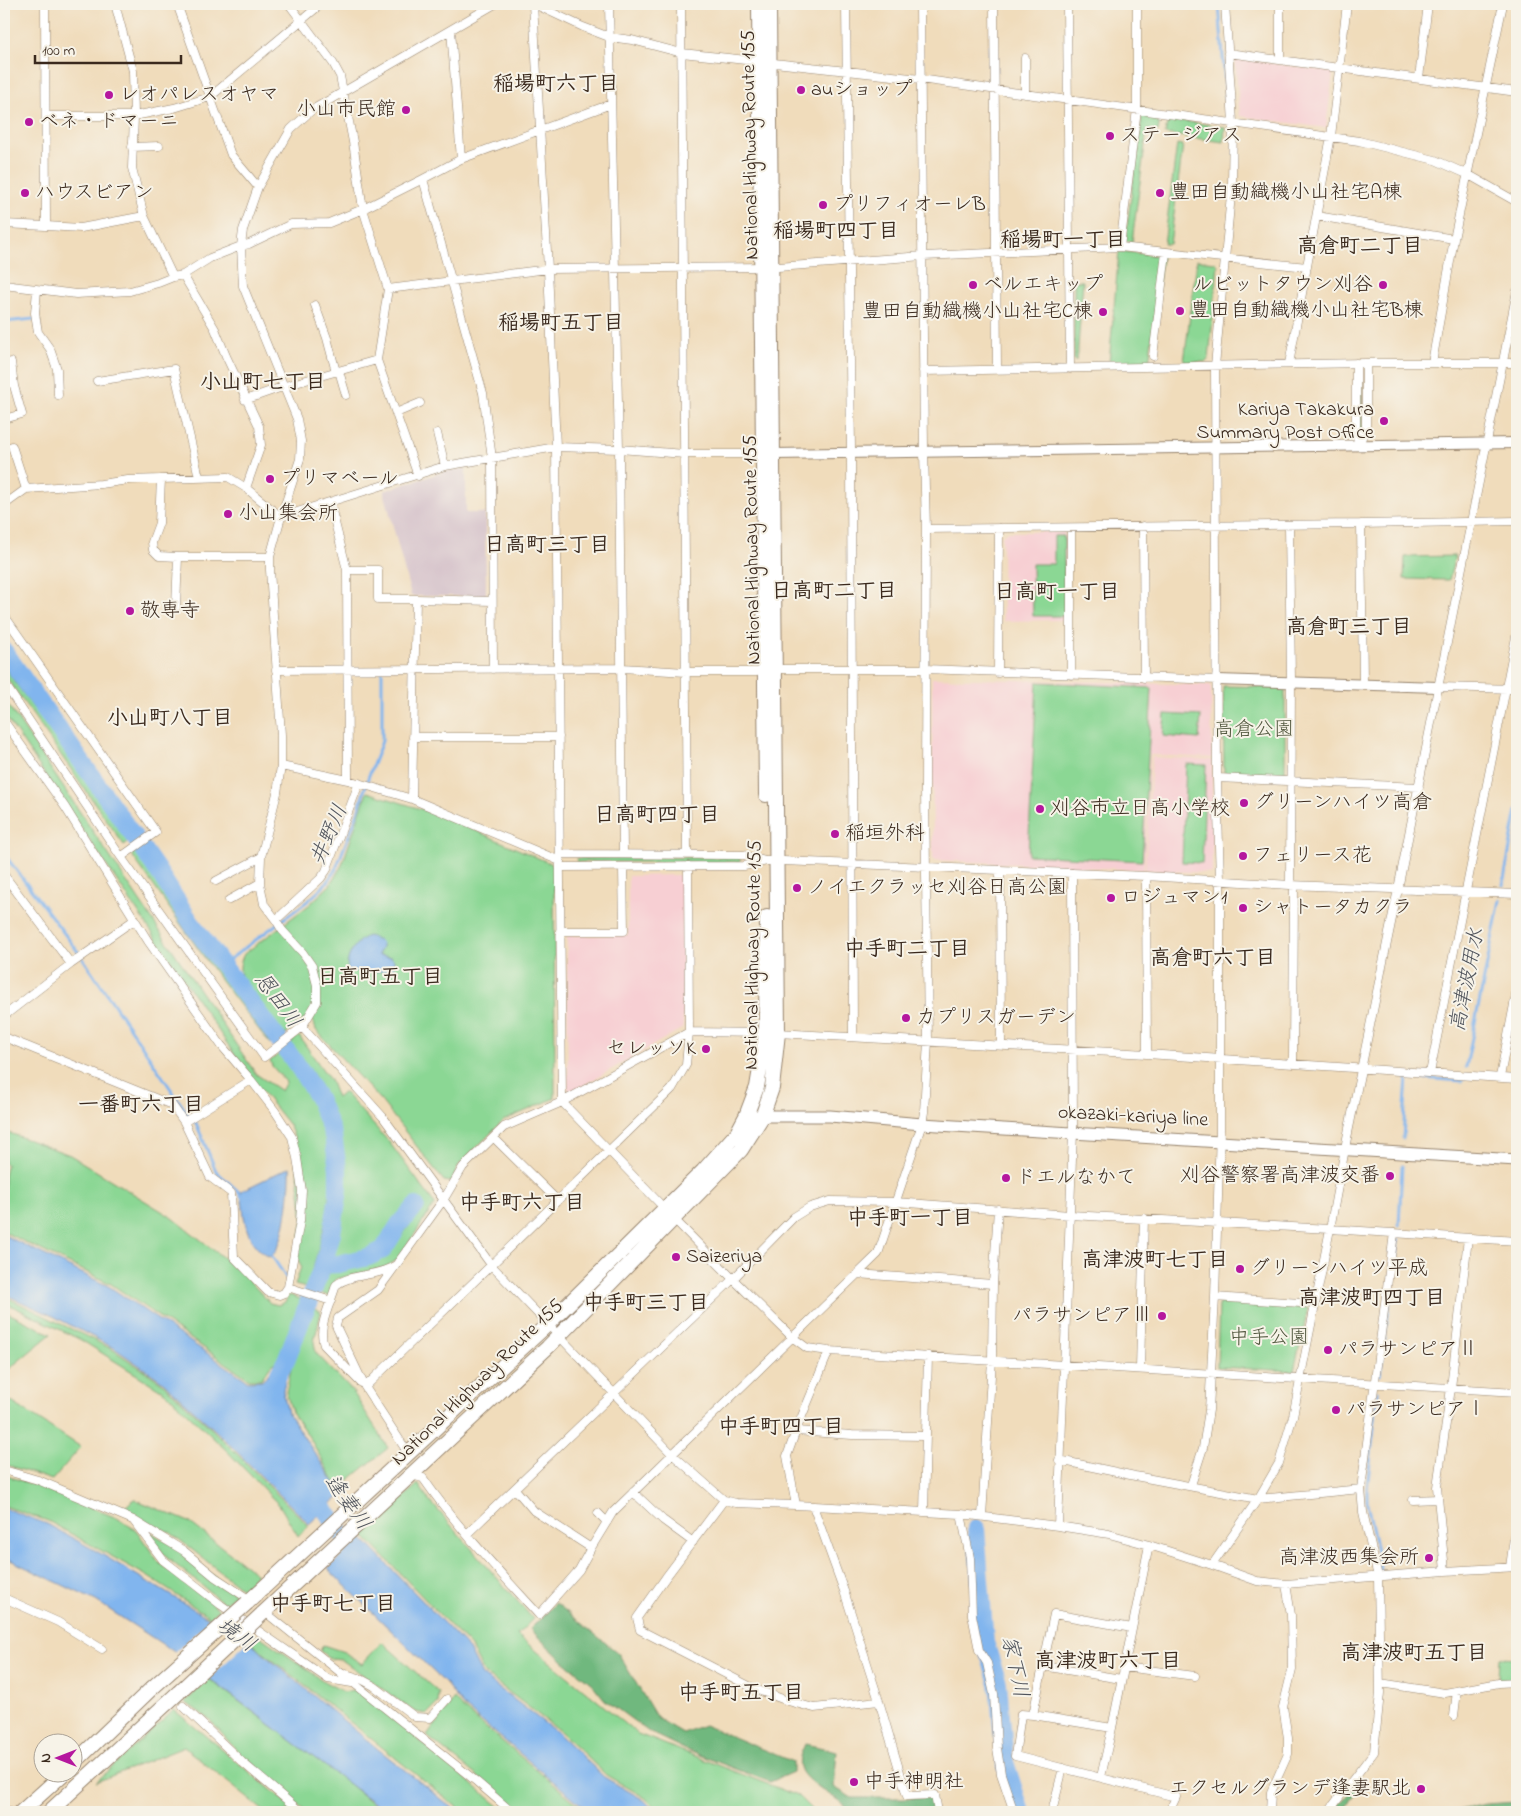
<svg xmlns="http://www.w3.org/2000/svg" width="1521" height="1816" viewBox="0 0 1521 1816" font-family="'Indie Flower','Klee One',sans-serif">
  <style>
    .built { fill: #f7cfd3 }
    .industrial { fill: #d2bdc7 }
    .green { fill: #8bd794; stroke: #638059 }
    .forest { fill: #70b87e; stroke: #56714e }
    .water { fill: #81b5ee; stroke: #5e7086 }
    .pier { fill: #f0dcbb }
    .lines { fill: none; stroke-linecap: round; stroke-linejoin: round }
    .stream { stroke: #81b5ee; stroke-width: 3 }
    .river { stroke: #81b5ee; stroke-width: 18 }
    .street-casing { stroke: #96836c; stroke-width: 9 }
    .secondary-casing { stroke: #96836c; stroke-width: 12 }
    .primary-casing { stroke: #96836c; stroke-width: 13 }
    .highway-casing { stroke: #96836c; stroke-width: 16 }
    .street { stroke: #fff; stroke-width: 8 }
    .secondary { stroke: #fff; stroke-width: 10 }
    .primary { stroke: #fff; stroke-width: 11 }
    .highway { stroke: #fff; stroke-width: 14 }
    .highway-bridge-casing { stroke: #96836c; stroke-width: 16; stroke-linecap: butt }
    .highway-bridge { stroke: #fff; stroke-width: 14 }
    .poi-dot { fill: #b5179e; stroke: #f7f3e8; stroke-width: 2 }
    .labels { text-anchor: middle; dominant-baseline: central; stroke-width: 4; stroke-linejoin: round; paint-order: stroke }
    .poi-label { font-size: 20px; fill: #3b2a1e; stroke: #f7f3e8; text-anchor: start }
    .street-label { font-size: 20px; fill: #3b2a1e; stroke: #f7f3e8 }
    .park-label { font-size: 20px; fill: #4f553c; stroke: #f7f3e8 }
    .neighbourhood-label { font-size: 21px; font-weight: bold; fill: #3b2a1e; stroke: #f7f3e8 }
    .water-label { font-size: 21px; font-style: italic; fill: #50545c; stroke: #f7f3e8 }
  </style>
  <rect width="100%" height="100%" fill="#f7f3e8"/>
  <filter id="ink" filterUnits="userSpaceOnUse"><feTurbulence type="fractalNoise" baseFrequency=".02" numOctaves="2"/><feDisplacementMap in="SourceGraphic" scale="10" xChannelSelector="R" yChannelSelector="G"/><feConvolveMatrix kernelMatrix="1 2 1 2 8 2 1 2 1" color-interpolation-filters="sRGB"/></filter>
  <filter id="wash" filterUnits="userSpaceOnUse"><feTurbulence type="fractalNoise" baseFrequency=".0096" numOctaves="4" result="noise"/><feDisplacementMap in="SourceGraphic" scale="20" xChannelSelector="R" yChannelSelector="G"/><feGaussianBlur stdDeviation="1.12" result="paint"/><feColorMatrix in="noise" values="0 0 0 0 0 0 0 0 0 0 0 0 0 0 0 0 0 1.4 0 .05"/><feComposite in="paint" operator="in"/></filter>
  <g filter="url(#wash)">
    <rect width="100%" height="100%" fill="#f0dcbb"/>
    <path class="built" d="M1235,58L1333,72L1326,128L1240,116Z
      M1006,532H1063L1066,536L1067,620L1003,621L1002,536Z
      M932,678L1211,685L1212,758L1150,755L1144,870L933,860Z
      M1152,757L1212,760V873L1145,870Z
      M679,875L683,879V1028L572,1092L568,1089L567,936L628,935V876Z"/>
    <path class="industrial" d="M466,468V513H485L486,596H411L384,491L446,471Z"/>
    <path class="green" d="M1142,116L1160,119L1158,131L1147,130L1132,242L1125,241Z
      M1168,119L1225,127L1224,142L1165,134Z
      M1177,144L1183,145L1170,244H1164Z
      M1119,251L1162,256L1149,363H1109Z
      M1197,260L1215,262L1218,265L1209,358L1206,362H1184Z
      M1074,281H1083L1077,360H1074Z
      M1359,380L1362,381V430H1359Z
      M1054,536H1064V616H1033L1032,564H1054Z
      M1455,556L1449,580L1404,579L1405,557Z
      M4,667L129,841L124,845L4,674Z
      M1037,682L1152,688L1142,861L1028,855Z
      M1223,686L1285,687V775L1224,773Z
      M4,699L256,1074L281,1091L286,1082L272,1066L270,1061L280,1053C293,1073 308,1093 318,1116C343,1173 325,1233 306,1288L295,1285L301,1267L297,1253L303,1220L294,1136L289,1125L245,1070L4,714Z
      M1165,714L1201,716L1199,739L1163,736Z
      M1186,764L1206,765L1202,863L1182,862Z
      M367,792L440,815L552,864L554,868L555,1098L503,1121L459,1165L451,1182L444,1181L382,1102L316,1030L313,1020L299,1021L284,1036L241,976C239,967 240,962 244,954L309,905L330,885L342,865Z
      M136,851L218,969L274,1040L270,1044L214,971L131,854Z
      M740,857V862H577V858Z
      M299,1036L330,1080L337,1098L344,1092L389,1142L435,1204L397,1260L384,1268L336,1279L329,1296L320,1293L325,1277L333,1270L379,1259L391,1251L423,1206L416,1201L383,1245L367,1254L330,1261C334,1249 339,1237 341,1225C351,1175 342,1124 317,1080C309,1067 299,1055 290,1043Z
      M4,1131L70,1155L173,1218L240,1271L270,1303L278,1305L285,1302L289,1295L304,1300L284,1356L271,1365L261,1379H249L111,1284L4,1232V1175L7,1164H4Z
      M4,1296L112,1349L161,1382L212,1429L309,1526L298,1536L280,1506L227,1451L166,1393L81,1340L4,1302Z
      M1219,1303L1308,1308L1294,1371L1217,1367Z
      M312,1305L321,1312L314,1342L316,1353L353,1392L388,1448L338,1489L311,1440L292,1412L286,1392L294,1355Z
      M4,1311L51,1334L4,1373Z
      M4,1397L81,1447L52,1480L4,1464Z
      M4,1475L40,1487L117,1518L136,1530L160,1564L219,1609L210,1617L147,1576L48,1521L4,1506Z
      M418,1484L429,1500L533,1619L517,1635L638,1734L798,1796L814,1812H661L644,1797L606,1775L561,1732L484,1673L471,1647L363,1535Z
      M134,1499L189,1522L257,1574L242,1589L171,1533L123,1509Z
      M152,1533L185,1553L235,1594L225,1604L166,1557L150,1535Z
      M258,1635L325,1682L344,1692L357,1689L506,1812H463L250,1642Z
      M382,1642L439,1693L438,1703L427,1714L415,1712L342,1660L331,1659L320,1651L323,1645L344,1652L362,1664Z
      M1500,1657L1517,1658V1679L1499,1680Z
      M209,1679L344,1780L383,1812H306L246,1761L209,1719L185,1702Z
      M454,1699L461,1707L587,1812H522L427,1736Z
      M174,1710L298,1812H265L184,1747L96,1782Z"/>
    <path class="forest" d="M556,1603L618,1653L657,1718L683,1733L704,1725L793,1762V1772L770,1782L686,1750L649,1732L605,1700L592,1684L562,1660L530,1629Z
      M805,1744L837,1751L834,1787L852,1798H932L936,1812H850C839,1795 804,1785 800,1767C798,1759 802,1751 805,1744Z
      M1354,1788L1357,1791L1344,1812H1334Z
      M1517,1802V1812H1455V1811L1485,1804Z"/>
    <path class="water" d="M368,936C373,937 384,941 382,948C381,950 379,952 378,955L391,957L394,960V968C383,974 364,971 352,971L348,970C344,958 357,939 368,936Z
      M290,1167C291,1185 286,1248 270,1257C244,1245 244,1216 241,1191Z
      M4,1235L110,1287L248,1381L262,1380L281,1361L288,1366L283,1391L288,1413L342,1494L309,1524L215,1430L162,1381L114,1348L53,1316L4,1294Z
      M4,1508L47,1524L98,1552L249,1642L378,1749L458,1812H386L173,1651L96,1601L4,1557Z
      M361,1537L469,1649L482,1675L559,1734L604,1777L644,1800L656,1812H590L463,1706L446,1684L328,1569Z"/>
    <path class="pier" d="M359,1535L363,1536L325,1571L326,1568Z
      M212,1618L250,1640L207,1680L173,1654Z"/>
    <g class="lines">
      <path class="stream" d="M1219,4L1227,110
        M4,322L34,319
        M4,854L82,957L185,1110L196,1123L216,1171L239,1192L243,1199
        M1503,885L1517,810
        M222,965L309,900L322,888L335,871L358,812L368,778L382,741V670
        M1466,1067L1500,900
        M1403,1138L1407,1077L1463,1081
        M1399,1225L1402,1166
        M270,1253L287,1279
        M299,1294L309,1302
        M1380,1375L1398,1240
        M1378,1391L1367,1489V1503L1381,1571"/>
      <path class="river" d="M4,651L158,871L192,924L298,1066L318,1098L333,1135L338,1169V1196L332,1233L323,1265L286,1360L274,1383
        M323,1265L338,1264L368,1257L383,1250L400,1223L416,1206
        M311,1490L365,1566
        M976,1528L985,1642L998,1683L1005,1762L1021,1812"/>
    </g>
  </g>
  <g filter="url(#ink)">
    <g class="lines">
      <defs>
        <path id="street" d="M4,4H6
          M115,4L133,71L134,116L132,168L144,216L173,277L183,275L210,258L241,246L243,230L258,187L291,129L312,110L495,4
          M177,4L231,155L258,187
          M289,4L333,63L340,76L353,142L363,209L388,289L548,269L778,267L923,256L1120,247L1307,267
          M533,4L548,269L556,447L562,1102L665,1209
          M534,4L583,27L609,37L632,40L682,53L920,79L1359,141L1435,160L1469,175L1517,202
          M609,4L619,449L623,854
          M681,4L687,854
          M846,4L851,451L853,1037
          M994,4L997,369
          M1067,4L1070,369
          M451,30L461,159
          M1228,53L1517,92
          M1280,59V4
          M1419,78L1428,4
          M1025,94V58
          M47,116H134L174,108L210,97L321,4
          M132,147L159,146
          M423,179L363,209L329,223L291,224L249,244L241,246L243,286L297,419L301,441L300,459L281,517L270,557V570L281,735V766L348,780L412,799L560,861
          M1317,216L1454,239
          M4,224L46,226L45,4
          M46,226L81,228L144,216
          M1120,247L1137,109V4
          M183,275L215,329L226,356L259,426L261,445L246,488
          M4,285L76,294L130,291L158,283L173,277
          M388,289L377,360L418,476
          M37,290L35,313L38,332L50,349L57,369L58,395
          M1517,291L1398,889L1347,1138L1330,1229L1517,1241
          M315,305L327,338L336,372
          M1153,356L1166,253
          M1356,363V433L1359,445
          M1432,363L1454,239L1503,4
          M4,364L11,362L14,386L22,414L4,419
          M1289,364L1331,136L1347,4
          M339,371L346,395
          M923,371L1366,363H1517
          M97,381L174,369L199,477
          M245,400L285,386L377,360
          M396,413L420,403
          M437,433L445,466
          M1359,445L1366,427V363
          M12,446L26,489
          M161,479L159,523L152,542L153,550L159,556L178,557
          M330,503L347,570L348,780
          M4,505L26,489L101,484L128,480L228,477L246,488L281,517
          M281,517L445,466L556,447L619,449L685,454H764
          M1361,524L1363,684
          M1289,525L1291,681L1290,885
          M1143,526L1144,678
          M1071,528V675
          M926,529L1361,524L1517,521
          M347,570H378V599H416
          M176,607L178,557H270
          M4,615L156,832L121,857
          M493,669L492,458L483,393L423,179L461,159L611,104
          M276,670L622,668L686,672H756L781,669H925L1218,680
          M998,673L999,528
          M4,683L121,857L264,1057L302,1027L317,1002V985L312,966L303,953L282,930L276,920L321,878L326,871L359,783
          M1438,687L1517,689
          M4,721L65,807L148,941L221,1045L251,1080L275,1111L292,1137L297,1158L302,1191L300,1221L288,1287L284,1293L279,1295L268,1292L234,1257L231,1193L210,1177L184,1122L251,1080
          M413,737H559
          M1217,778L1419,787
          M412,799L416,599L492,601
          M560,854L744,855L765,861
          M560,867L744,866L767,861H783L1146,876L1290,885L1517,894
          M1000,870L1001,1045
          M4,875L71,964
          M1146,876L1147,1054
          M216,881L261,857
          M229,900L260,883
          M276,920L264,904L260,883L261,857L277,793L281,766
          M560,931H624L623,867
          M4,1016L71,964L134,920
          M302,1027L383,1117L492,1266L672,1454L724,1500L736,1503L796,1505L787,1456L797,1428L829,1351
          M778,1033L1147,1054L1517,1079
          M4,1037L172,1105L184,1122
          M1293,1064L1294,885
          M1430,1073L1517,632
          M1500,1077L1517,989
          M494,1138L557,1200
          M674,1219L733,1279L794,1217L810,1207L830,1201L895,1202L1070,1215L1330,1229L1293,1416L1279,1463L1258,1499L1212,1565L1257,1581L1286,1584L1445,1571L1517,1567
          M858,1274L993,1284
          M288,1287L331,1301
          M1215,1297L1315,1304
          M1140,1369L1144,1218
          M360,1382L324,1345C317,1327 331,1303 336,1285C352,1273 378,1277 396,1265
          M365,1387C468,1288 570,1189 672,1089L686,1065L689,1032L688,866
          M796,1431L852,1435L925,1436
          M408,1453L365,1387L336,1326L338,1318L378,1290L444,1199L463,1167L504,1127L562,1102L689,1032L766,1033
          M1059,1460L1135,1476L1258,1499L1361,1489L1394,1233
          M4,1470L38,1480L133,1520L184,1551L215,1577L250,1600
          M411,1475L423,1478C457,1527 499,1571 539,1615L579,1570L591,1548L613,1512L878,1254L922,1124L924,1112L928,1041L925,790L926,529L924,451L920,4
          M1191,1485L1203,1448L1209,1410L1215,1297L1220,1129V880L1217,778L1215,366L1232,184L1233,122L1225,4
          M515,1489L534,1511L591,1548
          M633,1492L663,1520L693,1542
          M724,1500L666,1577L637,1618L640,1630L755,1689L788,1701L814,1708L879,1701L844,1591L813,1506
          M1413,1500L1438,1499
          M796,1505L961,1514L1058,1526L1109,1534L1149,1545L1212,1565
          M924,1512L928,1356
          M598,1513L607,1522
          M961,1514L970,1558L972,1615L979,1650L987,1663L994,1694L997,1748L1001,1774L1014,1812
          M982,1516L992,1360L993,1284L998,1209
          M133,1520L163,1560L221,1605L328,1679L352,1683
          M1058,1526L1073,1132L1072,873
          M467,1534L733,1279L792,1337L807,1348L829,1351C1059,1363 1288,1379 1517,1392
          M1510,1567L1517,1516
          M1445,1571L1437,1487L1451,1388L1468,1238
          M4,1598L58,1622L102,1649
          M265,1612L477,1782L512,1812
          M1043,1666L1033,1715L1021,1714L1015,1756L1176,1797L1169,1812
          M1124,1667L1195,1676
          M346,1674L359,1678L374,1686L415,1717L430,1718L447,1699
          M1121,1679L1043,1666L1054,1614L1132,1628
          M1380,1683L1445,1693L1499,1683L1517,1682
          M879,1701L907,1796L935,1795L938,1812
          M183,1706L242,1762L301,1812
          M1033,1715L1112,1728L1149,1545
          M1454,1716L1457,1691
          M1101,1777L1112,1728
          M4,1809L10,1812
          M1052,1812L1063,1768
          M1270,1812L1271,1792L1288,1754V1738L1283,1707L1292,1670L1291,1615L1286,1584
          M1328,1812L1374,1752L1380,1693L1378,1577L1363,1512L1361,1489"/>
        <path id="secondary" d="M774,454L1517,443
          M1218,680L1438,687"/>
        <path id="primary" d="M746,1116H830L922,1124L1517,1160"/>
        <path id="highway" d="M759,4L766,795
          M247,1603L548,1324L703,1171L737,1133L746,1116L757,1087L766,1033L767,917
          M262,1614L548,1347L741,1150L762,1117L772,1088L778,1033L769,4
          M72,1765L151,1689
          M21,1812L63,1774
          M49,1812L179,1692"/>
      </defs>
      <use href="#street" class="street-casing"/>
      <use href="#secondary" class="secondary-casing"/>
      <use href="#primary" class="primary-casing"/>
      <use href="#highway" class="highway-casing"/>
      <use href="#street" class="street"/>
      <use href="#secondary" class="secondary"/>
      <use href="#primary" class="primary"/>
      <use href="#highway" class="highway"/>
      <defs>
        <path id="highway-bridge" d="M151,1689L247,1603
          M179,1692L262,1614"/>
      </defs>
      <use href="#highway-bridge" class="highway-bridge-casing"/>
      <use href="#highway-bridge" class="highway-bridge"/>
    </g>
  </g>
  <g class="poi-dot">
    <circle cx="801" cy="90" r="5"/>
    <circle cx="109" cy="95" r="5"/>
    <circle cx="406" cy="110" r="5"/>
    <circle cx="29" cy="122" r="5"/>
    <circle cx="1110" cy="136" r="5"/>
    <circle cx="25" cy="193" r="5"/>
    <circle cx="1160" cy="193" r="5"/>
    <circle cx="823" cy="205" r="5"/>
    <circle cx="973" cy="285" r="5"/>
    <circle cx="1383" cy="285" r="5"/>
    <circle cx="1180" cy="311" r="5"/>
    <circle cx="1103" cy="312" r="5"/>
    <circle cx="1384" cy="421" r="5"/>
    <circle cx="270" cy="479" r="5"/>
    <circle cx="228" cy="514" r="5"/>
    <circle cx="130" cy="611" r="5"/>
    <circle cx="1244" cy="803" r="5"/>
    <circle cx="1040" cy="809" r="5"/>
    <circle cx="835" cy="834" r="5"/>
    <circle cx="1243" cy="856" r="5"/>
    <circle cx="797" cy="888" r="5"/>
    <circle cx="1111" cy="898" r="5"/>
    <circle cx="1243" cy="908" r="5"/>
    <circle cx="906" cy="1018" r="5"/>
    <circle cx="706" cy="1049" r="5"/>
    <circle cx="1390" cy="1176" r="5"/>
    <circle cx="1006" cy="1178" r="5"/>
    <circle cx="676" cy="1257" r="5"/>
    <circle cx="1240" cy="1269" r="5"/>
    <circle cx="1162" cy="1316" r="5"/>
    <circle cx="1328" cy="1350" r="5"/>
    <circle cx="1336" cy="1410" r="5"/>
    <circle cx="1429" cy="1558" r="5"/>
    <circle cx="854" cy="1782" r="5"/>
    <circle cx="1421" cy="1789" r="5"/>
  </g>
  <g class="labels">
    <g class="poi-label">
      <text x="811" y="90">auショップ</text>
      <text x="119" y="95">レオパレスオヤマ</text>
      <text x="396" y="110" text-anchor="end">小山市民館</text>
      <text x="39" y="122">ベネ・ドマーニ</text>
      <text x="1120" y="136">ステージアス</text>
      <text x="35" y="193">ハウスビアン</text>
      <text x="1170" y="193">豊田自動織機小山社宅A棟</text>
      <text x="833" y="205">プリフィオーレB</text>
      <text x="983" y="285">ベルエキップ</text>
      <text x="1373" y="285" text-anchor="end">ルビットタウン刈谷</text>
      <text x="1190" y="311">豊田自動織機小山社宅B棟</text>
      <text x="1093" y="312" text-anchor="end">豊田自動織機小山社宅C棟</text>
      <text x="1374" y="410" text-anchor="end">Kariya Takakura<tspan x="1374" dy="23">Summary Post Office</tspan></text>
      <text x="280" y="479">プリマベール</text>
      <text x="238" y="514">小山集会所</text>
      <text x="140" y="611">敬専寺</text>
      <text x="1254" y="803">グリーンハイツ高倉</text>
      <text x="1050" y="809">刈谷市立日高小学校</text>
      <text x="845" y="834">稲垣外科</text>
      <text x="1253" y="856">フェリース花</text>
      <text x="807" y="888">ノイエクラッセ刈谷日高公園</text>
      <text x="1121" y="898">ロジュマン1</text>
      <text x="1253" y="908">シャトータカクラ</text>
      <text x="916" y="1018">カプリスガーデン</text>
      <text x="696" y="1049" text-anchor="end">セレッソK</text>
      <text x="1380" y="1176" text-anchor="end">刈谷警察署高津波交番</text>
      <text x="1016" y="1178">ドエルなかて</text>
      <text x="686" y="1257">Saizeriya</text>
      <text x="1250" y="1269">グリーンハイツ平成</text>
      <text x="1152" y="1316" text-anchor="end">パラサンピアⅢ</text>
      <text x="1338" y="1350">パラサンピアⅡ</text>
      <text x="1346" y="1410">パラサンピアⅠ</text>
      <text x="1419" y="1558" text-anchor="end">高津波西集会所</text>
      <text x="864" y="1782">中手神明社</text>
      <text x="1411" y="1789" text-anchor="end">エクセルグランデ逢妻駅北</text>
    </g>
    <g class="street-label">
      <text transform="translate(751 145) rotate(-91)">National Highway Route 155</text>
      <text transform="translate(753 550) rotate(-91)">National Highway Route 155</text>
      <text transform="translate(754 955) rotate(-89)">National Highway Route 155</text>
      <text transform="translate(1133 1117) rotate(3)">okazaki-kariya line</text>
      <text transform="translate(478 1383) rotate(-44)">National Highway Route 155</text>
    </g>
    <g class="park-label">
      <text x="1254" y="730">高倉公園</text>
      <text x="1269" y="1338">中手公園</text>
    </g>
    <g class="neighbourhood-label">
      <text x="556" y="85">稲場町六丁目</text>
      <text x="836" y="232">稲場町四丁目</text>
      <text x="1063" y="241">稲場町一丁目</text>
      <text x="1360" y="247">高倉町二丁目</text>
      <text x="561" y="324">稲場町五丁目</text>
      <text x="263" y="383">小山町七丁目</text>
      <text x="547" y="546">日高町三丁目</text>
      <text x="834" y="592">日高町二丁目</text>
      <text x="1057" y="593">日高町一丁目</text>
      <text x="1349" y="628">高倉町三丁目</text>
      <text x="170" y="719">小山町八丁目</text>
      <text x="657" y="816">日高町四丁目</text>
      <text x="907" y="950">中手町二丁目</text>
      <text x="1213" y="959">高倉町六丁目</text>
      <text x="380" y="978">日高町五丁目</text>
      <text x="141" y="1106">一番町六丁目</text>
      <text x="522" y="1204">中手町六丁目</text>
      <text x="910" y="1219">中手町一丁目</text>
      <text x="1155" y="1261">高津波町七丁目</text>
      <text x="1372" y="1299">高津波町四丁目</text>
      <text x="646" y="1304">中手町三丁目</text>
      <text x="781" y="1428">中手町四丁目</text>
      <text x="333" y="1605">中手町七丁目</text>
      <text x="1414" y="1654">高津波町五丁目</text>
      <text x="1108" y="1662">高津波町六丁目</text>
      <text x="741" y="1694">中手町五丁目</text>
    </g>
    <g class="water-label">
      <text transform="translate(330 835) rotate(-67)">井野川</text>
      <text transform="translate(1468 980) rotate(-79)">高津波用水</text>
      <text transform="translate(277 1001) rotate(53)">恩田川</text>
      <text transform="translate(347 1503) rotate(54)">逢妻川</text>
      <text transform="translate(236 1636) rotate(36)">境川</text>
      <text transform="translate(1014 1667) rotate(78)">家下川</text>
    </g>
  </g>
  <rect width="1521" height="1816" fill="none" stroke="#f7f3e8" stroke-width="20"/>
  <g transform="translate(58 1758) rotate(270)"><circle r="24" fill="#f7f3e8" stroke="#aca397"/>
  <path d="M0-4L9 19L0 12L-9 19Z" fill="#b5179e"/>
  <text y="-8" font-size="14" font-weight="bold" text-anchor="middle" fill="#3b2a1e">N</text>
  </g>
  <path d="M35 55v8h146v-8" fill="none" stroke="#3b2a1e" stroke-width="2.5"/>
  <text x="42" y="55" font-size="15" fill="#3b2a1e" stroke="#f7f3e8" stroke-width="4" paint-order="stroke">100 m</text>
</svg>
